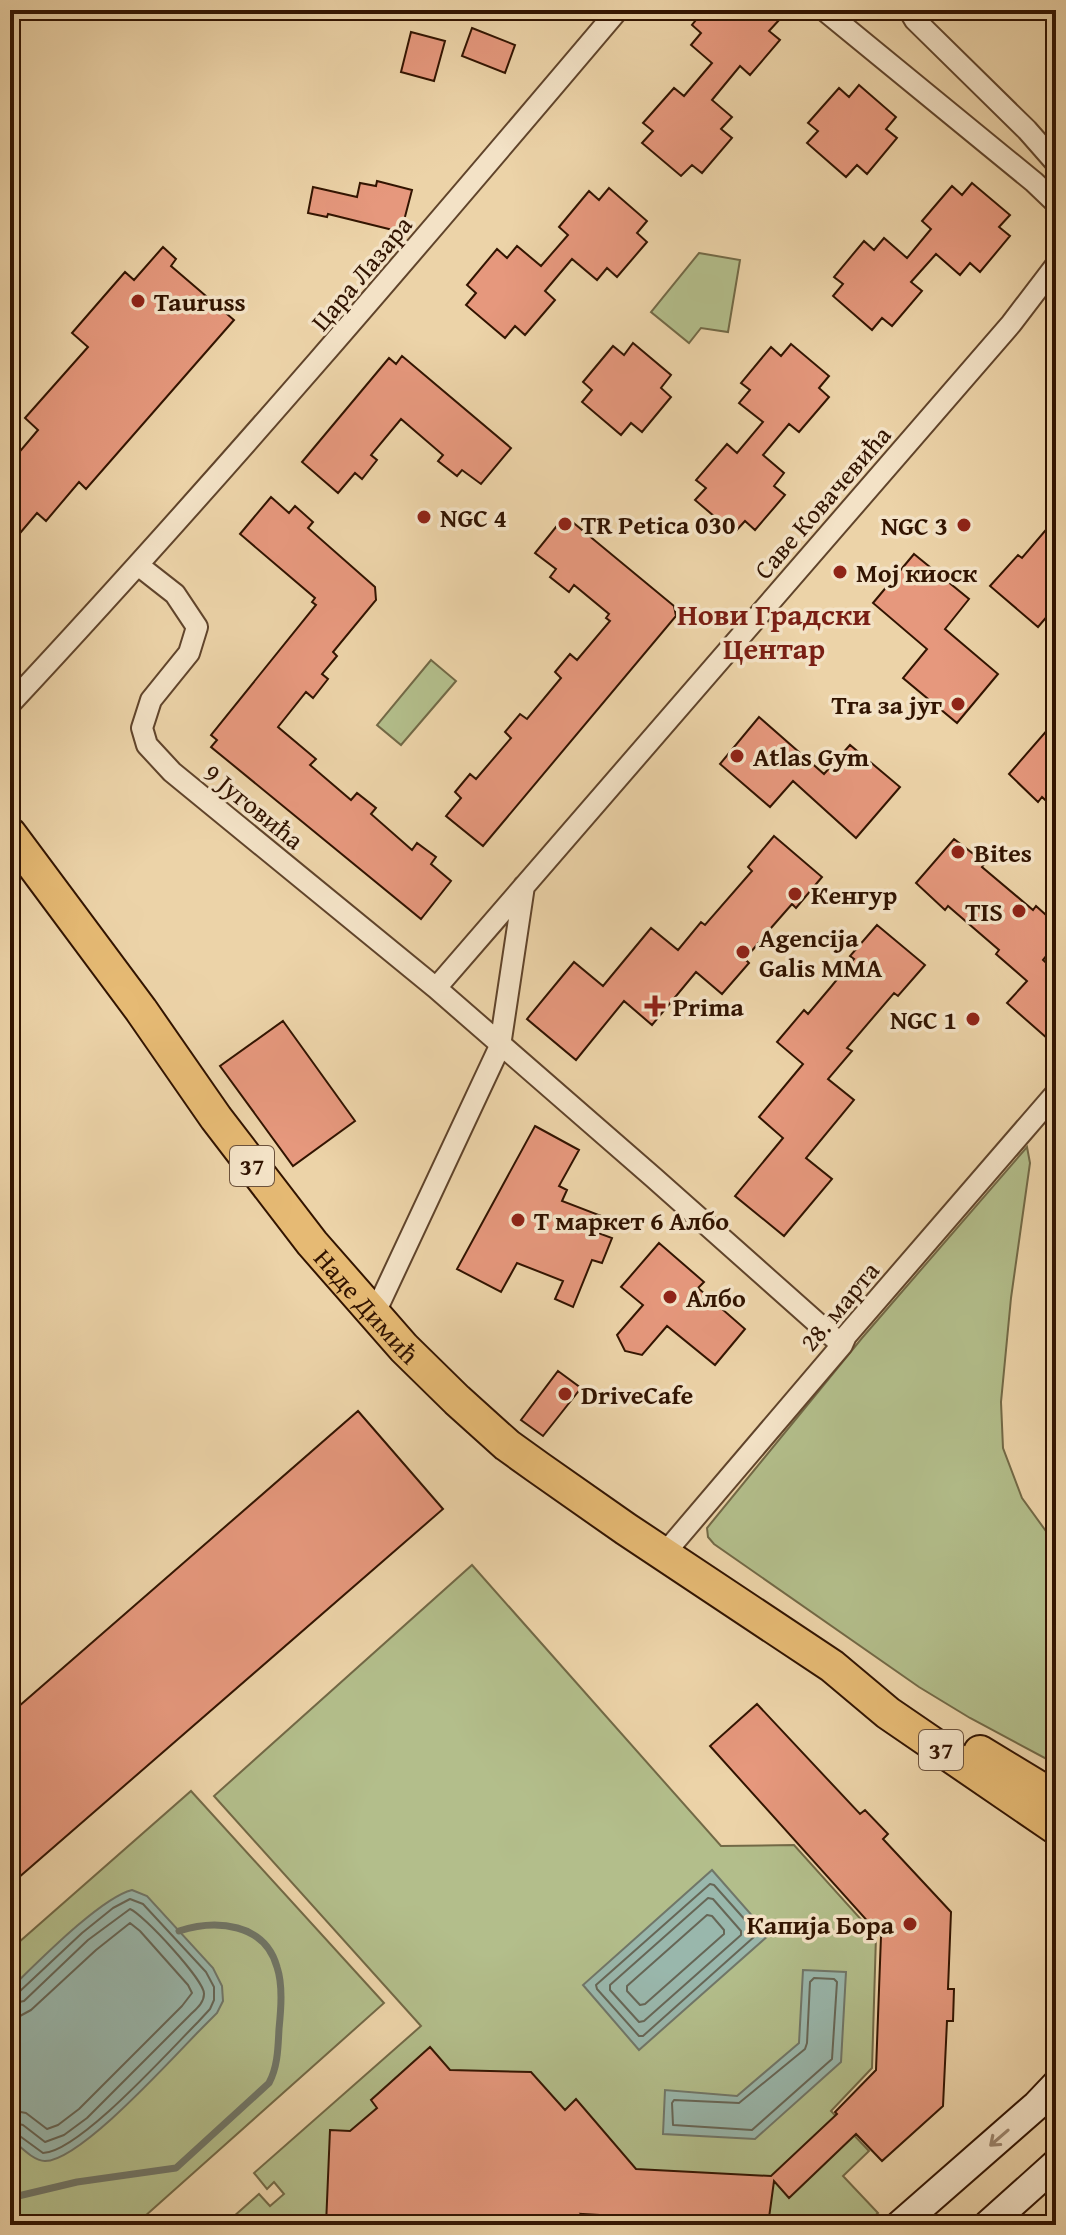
<svg xmlns="http://www.w3.org/2000/svg" width="1066" height="2235" viewBox="0 0 1066 2235" font-family="'Gentium Book Plus',serif">
  <style>
    .green { fill: #b3be8b; stroke: #726946; stroke-width: 2 }
    .water { fill: #99b7ac; stroke: #707668; stroke-width: 2 }
    .lines { fill: none; stroke-linecap: round; stroke-linejoin: round }
    .shore { stroke: #666656; stroke-width: 2 }
    .stream { stroke: #707668; stroke-width: 7 }
    .building { fill: #e6987d; stroke: #321401; stroke-width: 2 }
    .street-casing { stroke: #60442b; stroke-width: 24 }
    .secondary-casing { stroke: #321401; stroke-width: 32 }
    .primary-casing { stroke: #321401; stroke-width: 36 }
    .street { stroke: #f3e2c6; stroke-width: 20 }
    .secondary { stroke: #f3e2c6; stroke-width: 28 }
    .primary { stroke: #e6ba74; stroke-width: 32 }
    .oneway { stroke: #9c856d }
    .poi-dot { fill: #8f2418; stroke: #f3e2c6; stroke-width: 3 }
    .labels { text-anchor: middle; dominant-baseline: central; stroke-width: 7; stroke-linejoin: round; paint-order: stroke }
    .shield { fill: #f3e2c6; stroke: #6c523c; stroke-width: 2 }
    .shield-label { font-size: 24px; font-weight: bold; fill: #321401 }
    .street-label { font-size: 26px; fill: #321401; stroke: #f3e2c6 }
    .poi-label { font-size: 26px; font-weight: bold; fill: #321401; stroke: #f3e2c6; text-anchor: start }
    .quarter-label { font-size: 30px; font-weight: bold; fill: #7a1f14; stroke: #f3e2c6 }
  </style>
  <rect width="100%" height="100%" fill="#ecd3a8"/>
  <filter id="stains"><feTurbulence type="fractalNoise" baseFrequency=".0025" numOctaves="4"/><feColorMatrix values="0 0 0 0 .2 0 0 0 0 .09 0 0 0 0 .02 0 0 0 .5 -.17"/></filter>
  <radialGradient id="worn" r=".72"><stop offset=".6" stop-color="#630" stop-opacity="0"/><stop offset="1" stop-color="#630" stop-opacity=".3"/></radialGradient>
  <path class="green" d="M699,253L740,260L728,332L701,328L689,343L651,312Z
    M431,660L456,681L401,745L377,725Z
    M1027,1147L1030,1163L1011,1298L1001,1402L1003,1448L1022,1498L1056,1545V1764L970,1718L919,1687L714,1544L708,1537L707,1528L862,1338Z
    M472,1565L721,1846L794,1845L876,1936L872,2068L831,2111L869,2151L843,2176L878,2213L865,2225H224L259,2194L270,2206L284,2194L274,2182L267,2189L254,2173L421,2026L214,1796Z
    M191,1791L384,2003L135,2225H10V1950Z"/>
  <path class="water" d="M712,1870L769,1935L639,2050L583,1985Z
    M132,1890L147,1896L213,1968L222,1986L223,2001L217,2013L203,2027C175,2055 81,2161 45,2161C33,2161 19,2145 10,2138V1989C36,1964 100,1898 132,1890Z
    M803,1970L846,1972L841,2062L755,2139L663,2134L665,2090L737,2096L799,2043Z"/>
  <g class="lines">
    <path class="shore" d="M710,1884L714,1885L755,1931V1936L643,2036H639L597,1989L596,1985Z
      M708,1898L713,1899L741,1931V1935L644,2021L639,2022L610,1990V1985Z
      M707,1915L712,1916L724,1930V1934L645,2004L640,2005L627,1991V1986Z
      M814,1978L834,1979L837,1982L832,2059L752,2130L673,2125L672,2103L674,2100L739,2103L805,2049L807,2043L810,1982Z
      M10,1994L19,1992L82,1933L113,1908L130,1899L143,1904L206,1972L214,1987V2000L210,2009L198,2022C169,2051 79,2152 43,2153L17,2134L10,2132
      M10,2004L24,2001L88,1940L130,1909C143,1914 205,1981 204,1994C204,2003 196,2009 190,2015L87,2118L64,2135L45,2142L23,2125L10,2122
      M10,2016H20L31,2010L96,1950L130,1923L140,1931L188,1985L192,1993L182,2006L79,2109L58,2125L47,2129L26,2113L10,2110"/>
    <path class="stream" d="M10,2196L14,2197L77,2182L176,2168L269,2083C278,2066 278,2047 279,2029C281,2009 283,1985 277,1967C265,1923 216,1919 179,1931"/>
  </g>
  <path class="building" d="M704,10H770L780,19L769,31L780,40L750,75L740,66L712,100L732,117L721,129L732,138L702,173L692,165L681,176L642,143L653,131L643,123L674,88L684,96L712,63L691,45L701,33L692,25Z
    M472,28L515,45L505,73L462,56Z
    M411,32L445,41L434,81L401,72Z
    M859,85L896,117L886,129L897,138L867,174L857,165L846,177L807,143L818,131L808,123L839,88L849,97Z
    M377,181L412,190L401,232L328,214L327,217L308,213L313,187L357,197L360,183L376,186Z
    M972,183L1010,215L999,227L1010,236L980,272L970,263L960,275L936,254L911,282L922,291L892,326L882,318L872,330L833,296L843,284L834,277L864,241L874,250L884,238L907,258L931,229L922,221L952,186L962,195Z
    M609,188L647,221L637,233L647,242L617,277L607,268L597,280L572,259L545,291L555,300L525,335L515,326L505,338L466,305L476,293L467,285L497,249L507,258L517,246L541,266L568,235L559,227L589,191L599,200Z
    M163,247L176,259L171,266L234,320L86,489L79,482L46,521L37,513L10,545V463L38,430L25,418L88,347L72,333L125,272L134,280Z
    M633,343L671,375L661,388L671,397L642,432L631,423L621,435L582,402L592,390L583,382L613,346L624,355Z
    M791,344L829,376L819,388L829,397L799,432L789,424L763,455L784,473L774,486L785,495L755,530L745,521L734,533L695,500L706,488L696,480L727,444L737,453L763,422L739,403L750,390L741,383L771,347L781,356Z
    M402,356L511,448L481,484L462,470L457,476L438,461L443,455L401,419L371,455L377,460L362,479L355,473L338,493L302,462L389,358L396,364Z
    M271,497L289,513L295,506L313,522L308,528L375,587L376,600L333,652L337,656L322,674L328,679L313,698L306,692L278,727L316,759L310,765L351,800L357,793L376,808L371,814L412,850L417,843L436,857L431,864L451,881L421,919L211,747L217,740L211,735L316,605L312,602L315,598L240,534Z
    M1056,518V606L1038,627L990,586L1018,555L1022,558Z
    M570,520L674,606L676,616L483,846L446,816L461,798L455,792L470,774L476,779L511,738L505,732L520,714L527,719L561,678L555,672L570,654L577,660L610,621L606,618L609,614L574,585L569,592L550,577L556,569L535,553L560,522Z
    M914,554L969,599L945,629L998,674L957,723L903,678L927,649L873,603Z
    M759,717L824,774L850,745L900,787L856,838L793,781L770,807L720,764Z
    M1056,720V810L1042,797L1038,802L1009,774Z
    M774,836L822,877L796,908L792,904L771,928L745,959L749,963L722,994L696,972L652,1025L624,1001L576,1060L527,1019L574,962L603,986L651,928L678,950L701,922L705,925L752,871L748,867Z
    M954,839L985,863L982,867L1033,910L1036,906L1056,924V944L1043,960L1056,972V1046L1007,1003L1027,981L996,954L999,950L948,906L945,910L916,883Z
    M877,925L925,965L898,996L894,993L847,1048L852,1051L828,1079L854,1100L806,1158L832,1179L784,1236L735,1196L783,1138L759,1117L803,1064L777,1042L804,1010L808,1014L830,988L854,959L850,956Z
    M283,1021L355,1121L293,1166L220,1066Z
    M535,1126L579,1150L559,1186L567,1190L562,1201L604,1217L598,1233L612,1238L602,1263L592,1260L573,1307L555,1299L563,1281L517,1263L501,1292L457,1269Z
    M659,1243L704,1282L698,1288L745,1329L715,1365L667,1326L642,1355L625,1351L617,1335L643,1305L621,1287Z
    M558,1371L581,1388L543,1436L521,1420Z
    M358,1411L443,1509L10,1885V1714Z
    M757,1704L860,1814L865,1810L888,1834L883,1839L951,1912L948,1989H954L953,2021H947L943,2106L882,2161L856,2134L789,2198L774,2181L768,2225L581,2214L590,2225H326L330,2130L350,2131L377,2108L371,2100L430,2047L450,2070L531,2072L565,2110L576,2099L636,2169L771,2176L837,2114L835,2112L876,2070L881,1936L710,1746Z"/>
  <g class="lines">
    <defs>
      <path id="street" d="M824,10L1034,182L1056,203
        M909,10L915,20L1027,130L1056,163
        M138,565L175,594L197,627L189,653L151,700L142,728L147,745L172,772L436,988L653,1177L842,1345
        M10,704C220,479 419,245 618,10
        M436,988L1011,324L1056,265
        M374,1315L500,1046L524,886
        M664,1554L842,1345L846,1336L1056,1093"/>
      <path id="secondary" d="M900,2225L1037,2105L1056,2085
        M988,2225L1056,2164"/>
      <g id="primary">
        <path id="s1" d="M10,834L141,1010L216,1118L312,1243L404,1348L457,1400L507,1445L539,1468L626,1529L832,1666L888,1713L1056,1828"/>
        <path d="M980,1752L1056,1798"/>
      </g>
    </defs>
    <use href="#street" class="street-casing"/>
    <use href="#secondary" class="secondary-casing"/>
    <use href="#primary" class="primary-casing"/>
    <use href="#street" class="street"/>
    <use href="#secondary" class="secondary"/>
    <use href="#primary" class="primary"/>
  </g>
  <defs><path id="oneway-shaft" d="M-6 0H5M1.5-3L5.5 0L1.5 3" fill="none" stroke-width="1.6" stroke-linecap="round" stroke-linejoin="round" transform="scale(2)"/></defs>
  <use class="oneway" href="#oneway-shaft" transform="translate(999 2138) rotate(139)"/>
  <g class="poi-dot">
    <circle cx="138" cy="301" r="8"/>
    <circle cx="424" cy="517" r="8"/>
    <circle cx="565" cy="524" r="8"/>
    <circle cx="964" cy="525" r="8"/>
    <circle cx="840" cy="572" r="8"/>
    <circle cx="958" cy="704" r="8"/>
    <circle cx="737" cy="756" r="8"/>
    <circle cx="958" cy="852" r="8"/>
    <circle cx="795" cy="894" r="8"/>
    <circle cx="1019" cy="911" r="8"/>
    <circle cx="743" cy="952" r="8"/>
    <path d="M651 994h8v8h8v8h-8v8h-8v-8h-8v-8h8z"/>
    <circle cx="973" cy="1019" r="8"/>
    <circle cx="518" cy="1220" r="8"/>
    <circle cx="670" cy="1297" r="8"/>
    <circle cx="565" cy="1394" r="8"/>
    <circle cx="910" cy="1924" r="8"/>
  </g>
  <g class="labels">
    <g class="shield">
      <rect x="230" y="1146" width="44" height="40" rx="6"/>
      <rect x="919" y="1730" width="44" height="40" rx="6"/>
    </g>
    <g class="shield-label">
      <text x="252" y="1166">37</text>
      <text x="941" y="1750">37</text>
    </g>
    <g class="street-label">
      <text transform="translate(361 273) rotate(-50)">Цара Лазара</text>
      <text transform="translate(822 502) rotate(-49)">Саве Ковачевића</text>
      <text transform="translate(254 806) rotate(39)">9 Југовића</text>
      <text stroke="none"><textPath href="#s1" startOffset="592">Наде Димић</textPath></text>
      <text transform="translate(839 1306) rotate(-50)">28. марта</text>
    </g>
    <g class="poi-label">
      <text x="154" y="301">Tauruss</text>
      <text x="440" y="517">NGC 4</text>
      <text x="581" y="524">TR Petica 030</text>
      <text x="948" y="525" text-anchor="end">NGC 3</text>
      <text x="856" y="572">Мој киоск</text>
      <text x="942" y="704" text-anchor="end">Тга за југ</text>
      <text x="753" y="756">Atlas Gym</text>
      <text x="974" y="852">Bites</text>
      <text x="811" y="894">Кенгур</text>
      <text x="1003" y="911" text-anchor="end">TIS</text>
      <text x="759" y="937">Agencija<tspan x="759" dy="30">Galis MMA</tspan></text>
      <text x="673" y="1006">Prima</text>
      <text x="957" y="1019" text-anchor="end">NGC 1</text>
      <text x="534" y="1220">Т маркет 6 Албо</text>
      <text x="686" y="1297">Албо</text>
      <text x="581" y="1394">DriveCafe</text>
      <text x="894" y="1924" text-anchor="end">Капија Бора</text>
    </g>
    <g class="quarter-label">
      <text x="774" y="614">Нови Градски<tspan x="774" dy="34">Центар</tspan></text>
    </g>
  </g>
  <rect width="1066" height="2235" fill="none" stroke="#ecd3a8" stroke-width="40"/>
  <rect x="12" y="12" width="1042" height="2211" fill="none" stroke="#321401" stroke-width="4"/>
  <rect x="20" y="20" width="1026" height="2195" fill="none" stroke="#321401" stroke-width="2"/>
  <rect width="100%" height="100%" filter="url(#stains)"/>
  <rect width="100%" height="100%" fill="url(#worn)"/>
</svg>
